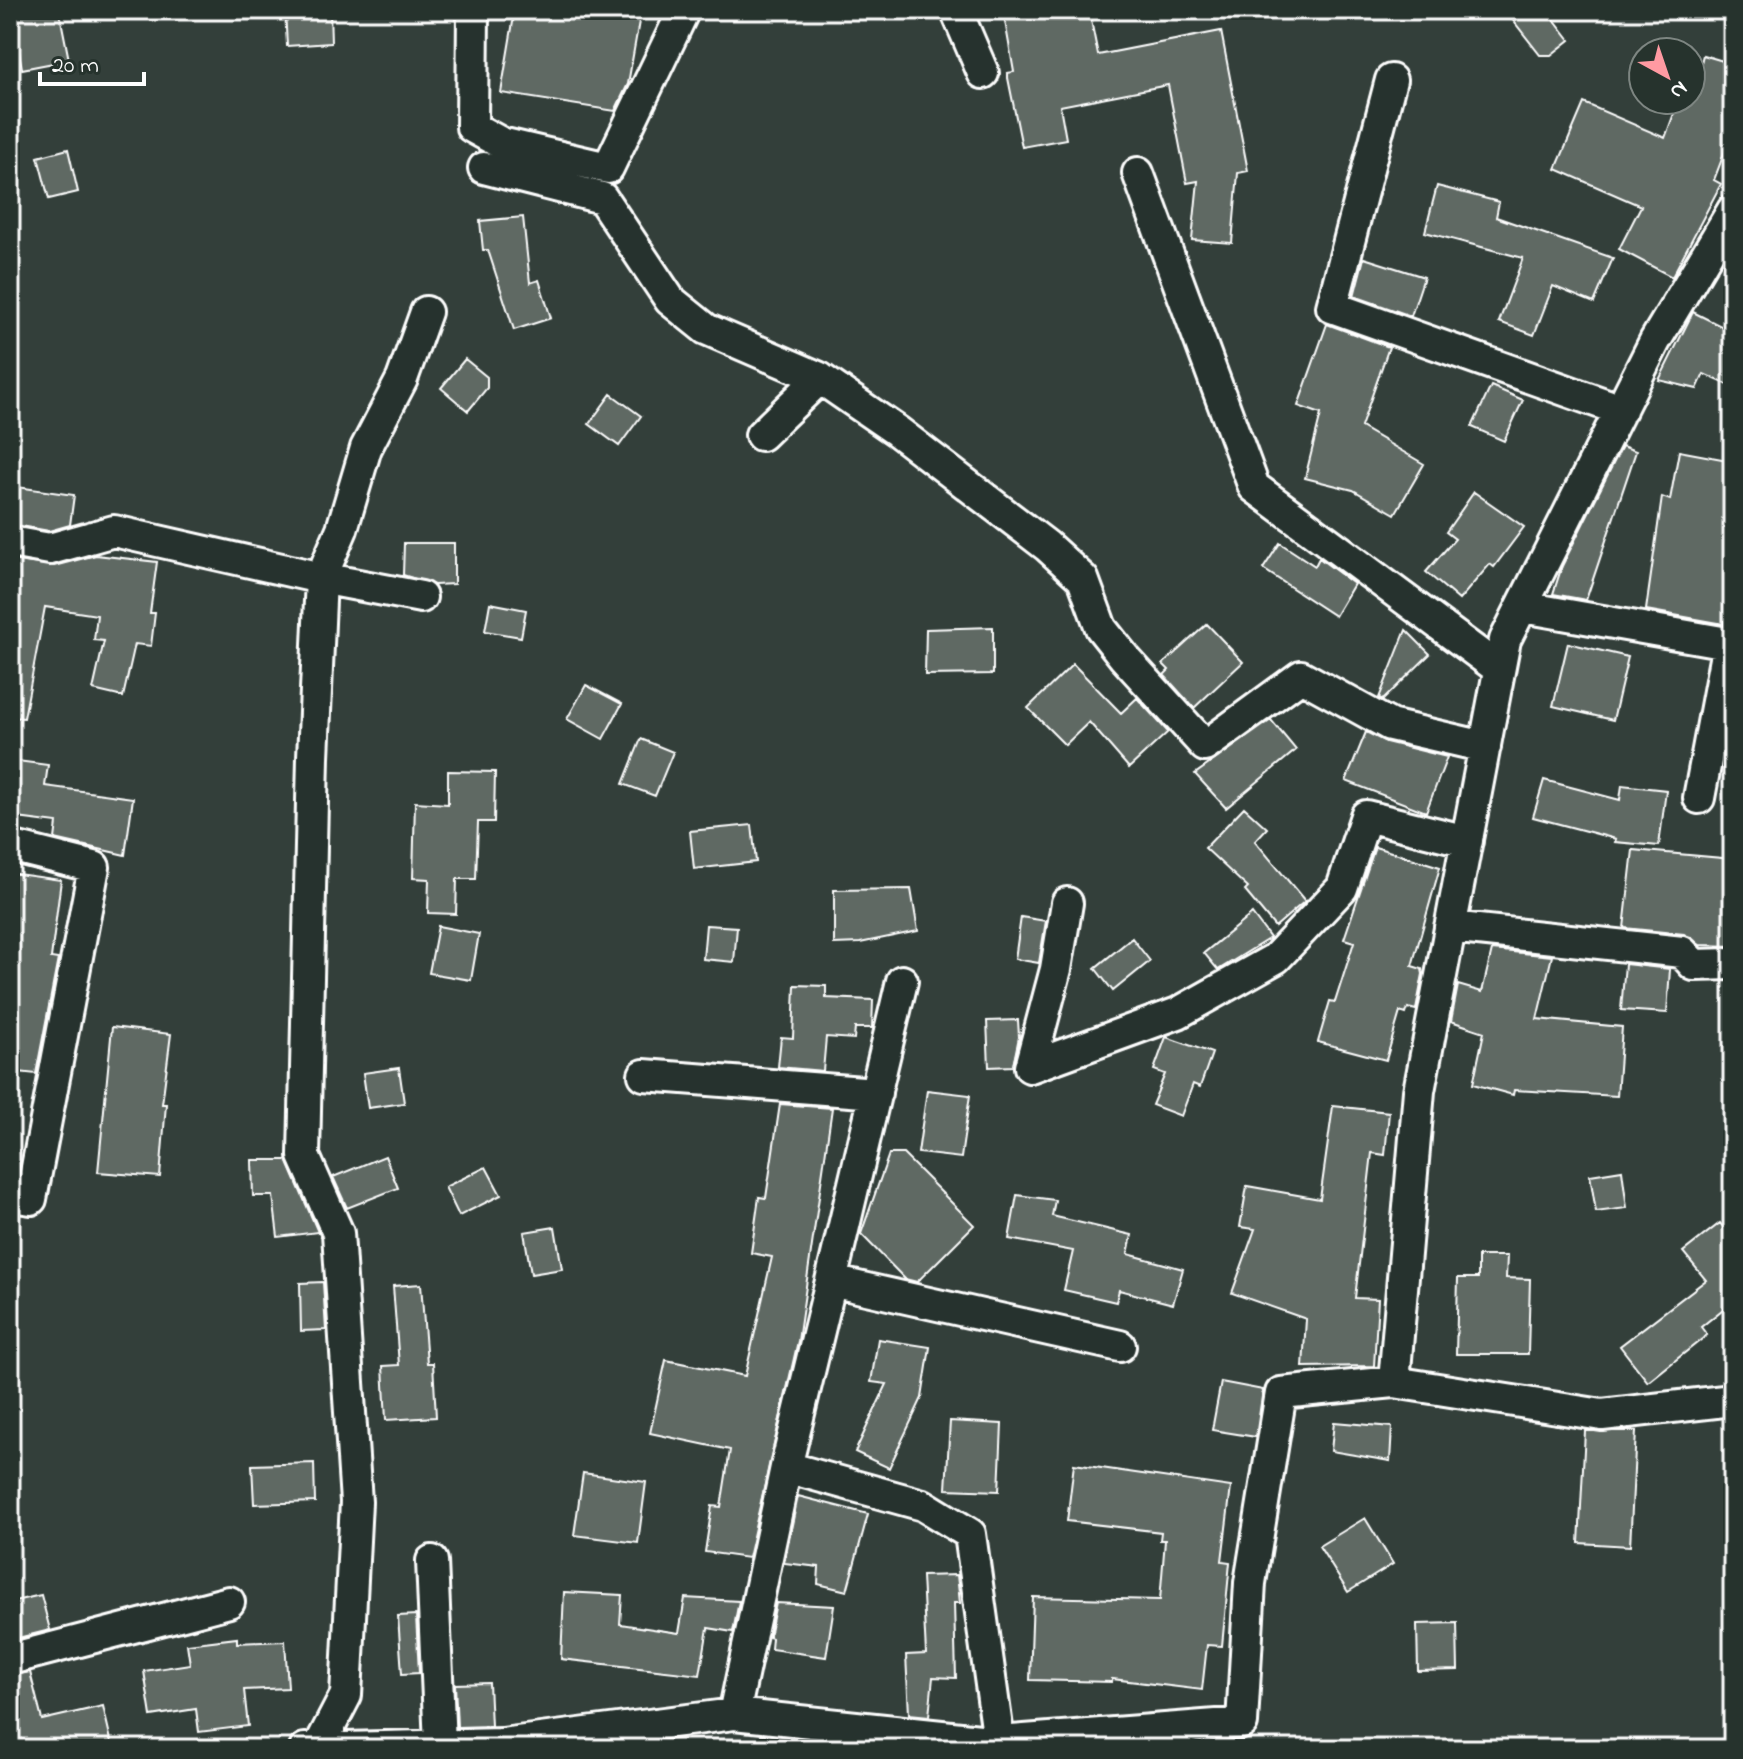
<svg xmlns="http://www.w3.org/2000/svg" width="1743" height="1759" viewBox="0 0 1743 1759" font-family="'Indie Flower',sans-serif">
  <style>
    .building { fill: #5f6964; stroke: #fff; stroke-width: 2 }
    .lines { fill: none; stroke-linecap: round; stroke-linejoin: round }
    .street-casing { stroke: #fff; stroke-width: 36 }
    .street { stroke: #26332d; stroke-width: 30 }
  </style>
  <rect width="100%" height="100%" fill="#333f3a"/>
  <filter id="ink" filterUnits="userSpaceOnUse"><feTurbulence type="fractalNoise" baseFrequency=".0125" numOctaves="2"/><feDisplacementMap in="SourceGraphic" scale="16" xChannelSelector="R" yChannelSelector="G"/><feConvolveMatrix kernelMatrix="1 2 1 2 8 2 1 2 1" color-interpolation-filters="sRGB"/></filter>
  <g filter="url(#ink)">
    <path class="building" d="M12,10H59L69,60L22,69Z
      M285,10H330L331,43L287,46Z
      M515,10H641L628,84L615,111L501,93Z
      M1003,10H1089L1098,55L1221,31L1248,171L1238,173L1232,243L1192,240L1198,181L1187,183L1168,85L1060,106L1066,139L1022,147L1007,73L1014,72Z
      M1505,10H1547L1570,40L1551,55H1540Z
      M1703,55L1733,64V130L1714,180L1721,184L1672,277L1619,249L1641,206L1556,169L1584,103L1665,138L1679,100H1691Z
      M68,149L78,192L49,199L38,157Z
      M1437,186L1499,202L1496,217L1613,258L1594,303L1553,286L1534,335L1499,322L1523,258L1425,232Z
      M523,217L530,283L539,280L551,318L514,330L488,250H483L480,221Z
      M1364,258L1424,277L1411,316L1354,296Z
      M1693,312L1733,332V387L1704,374L1697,389L1659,380Z
      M1327,324L1389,347L1361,427L1424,464L1395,514L1353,490L1305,478L1321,414L1298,406Z
      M465,359L487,377V388L468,411L441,388Z
      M1491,386L1523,400L1504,441L1472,427Z
      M611,394L641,416L619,446L589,424Z
      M1622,446L1636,451L1586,600L1553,594L1562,566Z
      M1679,451L1733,461V622L1724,621V624L1646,610L1662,497L1670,500Z
      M10,486L74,495L70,525L49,531L10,524Z
      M1474,492L1524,527L1494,567L1490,564L1459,600L1426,572L1455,539L1446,532Z
      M404,543H454V584L434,585L403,575Z
      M1280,543L1315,566L1319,558L1354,584L1335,616L1263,569Z
      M96,555L157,562L150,613H155L151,646L135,644L123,697L93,690L104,641L94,640L97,615L45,607L24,718L10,717V560L54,566Z
      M490,603L526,610L521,637L485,631Z
      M1207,624L1243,662L1194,708L1164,675L1169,670L1163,664Z
      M993,627V674L925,675L926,629Z
      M1406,630L1430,654L1383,700L1379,698Z
      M1568,643L1628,657L1613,720L1553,706Z
      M1073,664L1121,713L1137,698L1168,732L1129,768L1089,722L1065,745L1028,708Z
      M586,685L622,704L603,739L567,719Z
      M1271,720L1296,750L1226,808L1195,774Z
      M1366,732L1386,742L1447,757L1426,812L1346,781Z
      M641,739L673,752L655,796L623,784Z
      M10,760L48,765L45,786L133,798L125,855L55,839L57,823L10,817Z
      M448,771L495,772L494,822H478L476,879H457L456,914L428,913L429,879L413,878L415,802L448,804Z
      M1544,780L1620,800L1622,785L1666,790L1659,846L1615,842L1616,839L1533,817Z
      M1244,807L1267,828L1255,841L1305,901L1275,927L1245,891L1248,888L1205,848Z
      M752,825L756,862L694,869L690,831Z
      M1375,847L1440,867L1412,966L1422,969L1423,974L1416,1010L1408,1008L1406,1014L1400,1012L1386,1060L1318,1042L1330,1001L1335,1002L1354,942L1344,939Z
      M1633,850L1733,859V946L1700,945L1684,934L1624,928Z
      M10,873L61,880L51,958L58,959L36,1074L10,1071Z
      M911,889L918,931L860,943L834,944V890Z
      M1252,914L1270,938L1218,970L1204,953Z
      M1021,917L1046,921L1039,963L1015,959Z
      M706,925L737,927L734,962L703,959Z
      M438,926L479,934L471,980L429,973Z
      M1132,938L1150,961L1113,991L1095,968Z
      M1492,950L1552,956L1537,1019L1622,1027L1617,1096L1514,1090L1513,1095L1473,1084L1484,1032L1451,1021L1458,985L1482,992Z
      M1625,964L1670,969L1667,1013L1621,1010Z
      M795,985L826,986V998L873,1000L872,1028H855L854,1039L826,1037L823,1071L778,1067L781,1037L793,1038Z
      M1018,1020L1019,1037L1013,1066L989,1067L987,1021Z
      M112,1027L171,1034L162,1104H166L160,1177L98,1172Z
      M1166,1037L1212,1053L1200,1087L1193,1084L1181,1116L1152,1105L1165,1074L1154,1070Z
      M399,1068L404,1103L368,1108L363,1073Z
      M927,1090L970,1095L961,1158L918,1153Z
      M780,1104L832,1108L798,1341L748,1558L705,1552L712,1506L721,1507L730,1450L650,1433L666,1360L745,1376L772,1257L751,1253L759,1197L766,1198Z
      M1333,1106L1389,1112L1385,1155L1372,1153L1355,1298L1378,1299L1374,1366L1303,1367L1306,1319L1232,1293L1255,1229L1240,1227L1247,1186L1320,1199Z
      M889,1154H903L974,1225L917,1282L905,1279L861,1234Z
      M385,1156L398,1188L347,1208L333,1177Z
      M252,1160H287L318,1232L278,1237L273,1196H253Z
      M486,1167L501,1195L459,1216L445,1187Z
      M1622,1170L1627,1208L1596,1212L1590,1175Z
      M1017,1195L1055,1200L1052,1216L1132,1235L1128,1254L1183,1269L1173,1304L1119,1290L1116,1302L1064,1290L1073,1251L1009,1239Z
      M1720,1223L1733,1239V1313L1727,1306L1701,1327L1707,1335L1648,1382L1620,1346L1706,1280L1683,1252Z
      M555,1227L562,1269L531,1274L524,1232Z
      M1478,1256H1507L1506,1278L1530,1279L1528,1354H1456L1458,1278H1478Z
      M323,1282L326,1330L301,1331L300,1283Z
      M421,1284L427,1363H433L436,1417L386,1420L383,1366L399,1365L393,1286Z
      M878,1339L930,1347L922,1398L889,1468L855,1452L887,1384L871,1382Z
      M1221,1382L1263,1390L1256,1437L1212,1430Z
      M950,1421L1002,1424L999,1491L946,1489Z
      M1334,1422L1392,1427L1390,1461L1331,1451Z
      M1585,1431H1636L1630,1546L1579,1543Z
      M314,1463L315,1502L254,1504L252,1465Z
      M1074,1464L1231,1487L1222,1561L1230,1562L1222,1646L1207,1645L1202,1690L1112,1679V1682L1030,1680L1033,1597L1160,1600L1165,1540H1160L1161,1532L1067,1521Z
      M583,1473L646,1482L638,1543L574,1535Z
      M798,1496L868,1514L847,1591L818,1584L819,1567L784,1563Z
      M1365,1518L1393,1564L1348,1592L1319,1546Z
      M957,1575L960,1603H954L956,1678L933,1677L929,1716L909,1714L906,1655L926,1654L922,1576Z
      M564,1592L622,1595L620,1624L679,1633L685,1598L739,1601L733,1632L708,1628L700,1675L561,1659Z
      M41,1595L50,1630L10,1640V1602Z
      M776,1603L834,1606L826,1657L771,1649L772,1638L769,1637Z
      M416,1615L419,1673L402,1674L398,1616Z
      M1457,1623L1458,1670L1418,1671L1417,1624Z
      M237,1638V1643L285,1641L288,1688L244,1690L248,1726L199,1732L196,1709L151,1716L144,1671L190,1664L187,1644Z
      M30,1672L42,1720L103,1706L113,1749H10V1676Z
      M489,1683L491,1726L457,1727L455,1684Z"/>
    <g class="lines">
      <defs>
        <path id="street" d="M473,10L472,127L501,143L608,168L684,10
          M956,10L983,73
          M1391,80L1332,307L1621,410
          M484,168L602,198L670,300L706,329L820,378L897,431L1047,546L1083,579L1101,628L1124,657L1205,746L1301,676L1390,725L1485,747
          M1138,173L1254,487L1499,669
          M761,435L820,378
          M10,542L50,549L114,531L321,578L313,757L304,1156L338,1233L356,1502L346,1695L319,1747
          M421,597L321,578L342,529L366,448L402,379L426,312
          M1523,607L1733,644
          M1699,798L1728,643
          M10,846L94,867L31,1199L10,1196
          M1067,903L1056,969L1030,1067L1178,1013L1276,958L1342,888L1366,816L1467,841
          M1450,927L1682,952L1694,965L1733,964
          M644,1075L876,1093
          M831,1281L902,981
          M1120,1346L831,1281L786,1467L923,1505L970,1534L999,1742L1242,1723L1250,1583L1281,1393L1394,1382L1419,1091L1505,640L1655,341L1733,210
          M1394,1382L1602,1415L1733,1400
          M432,1561L440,1745
          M10,1659L229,1602
          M734,1714L786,1467
          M305,1749L502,1744L734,1714L999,1742V1749"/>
      </defs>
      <use href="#street" class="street-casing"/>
      <use href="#street" class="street"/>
    </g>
  </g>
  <rect width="1743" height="1759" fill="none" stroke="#26332d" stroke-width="40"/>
  <rect x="20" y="20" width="1703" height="1719" fill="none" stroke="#fff" stroke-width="3" filter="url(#ink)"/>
  <g transform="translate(1667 76) rotate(140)"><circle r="38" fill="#26332d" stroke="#7d8581" stroke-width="2"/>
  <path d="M0-6L14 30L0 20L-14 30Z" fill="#ff9aa2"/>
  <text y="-12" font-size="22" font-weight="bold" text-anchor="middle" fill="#ffffff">N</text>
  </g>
  <path d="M40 72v12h104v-12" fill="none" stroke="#ffffff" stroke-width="4"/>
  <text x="52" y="72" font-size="24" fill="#ffffff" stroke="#26332d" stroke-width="6" paint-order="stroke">20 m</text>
</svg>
